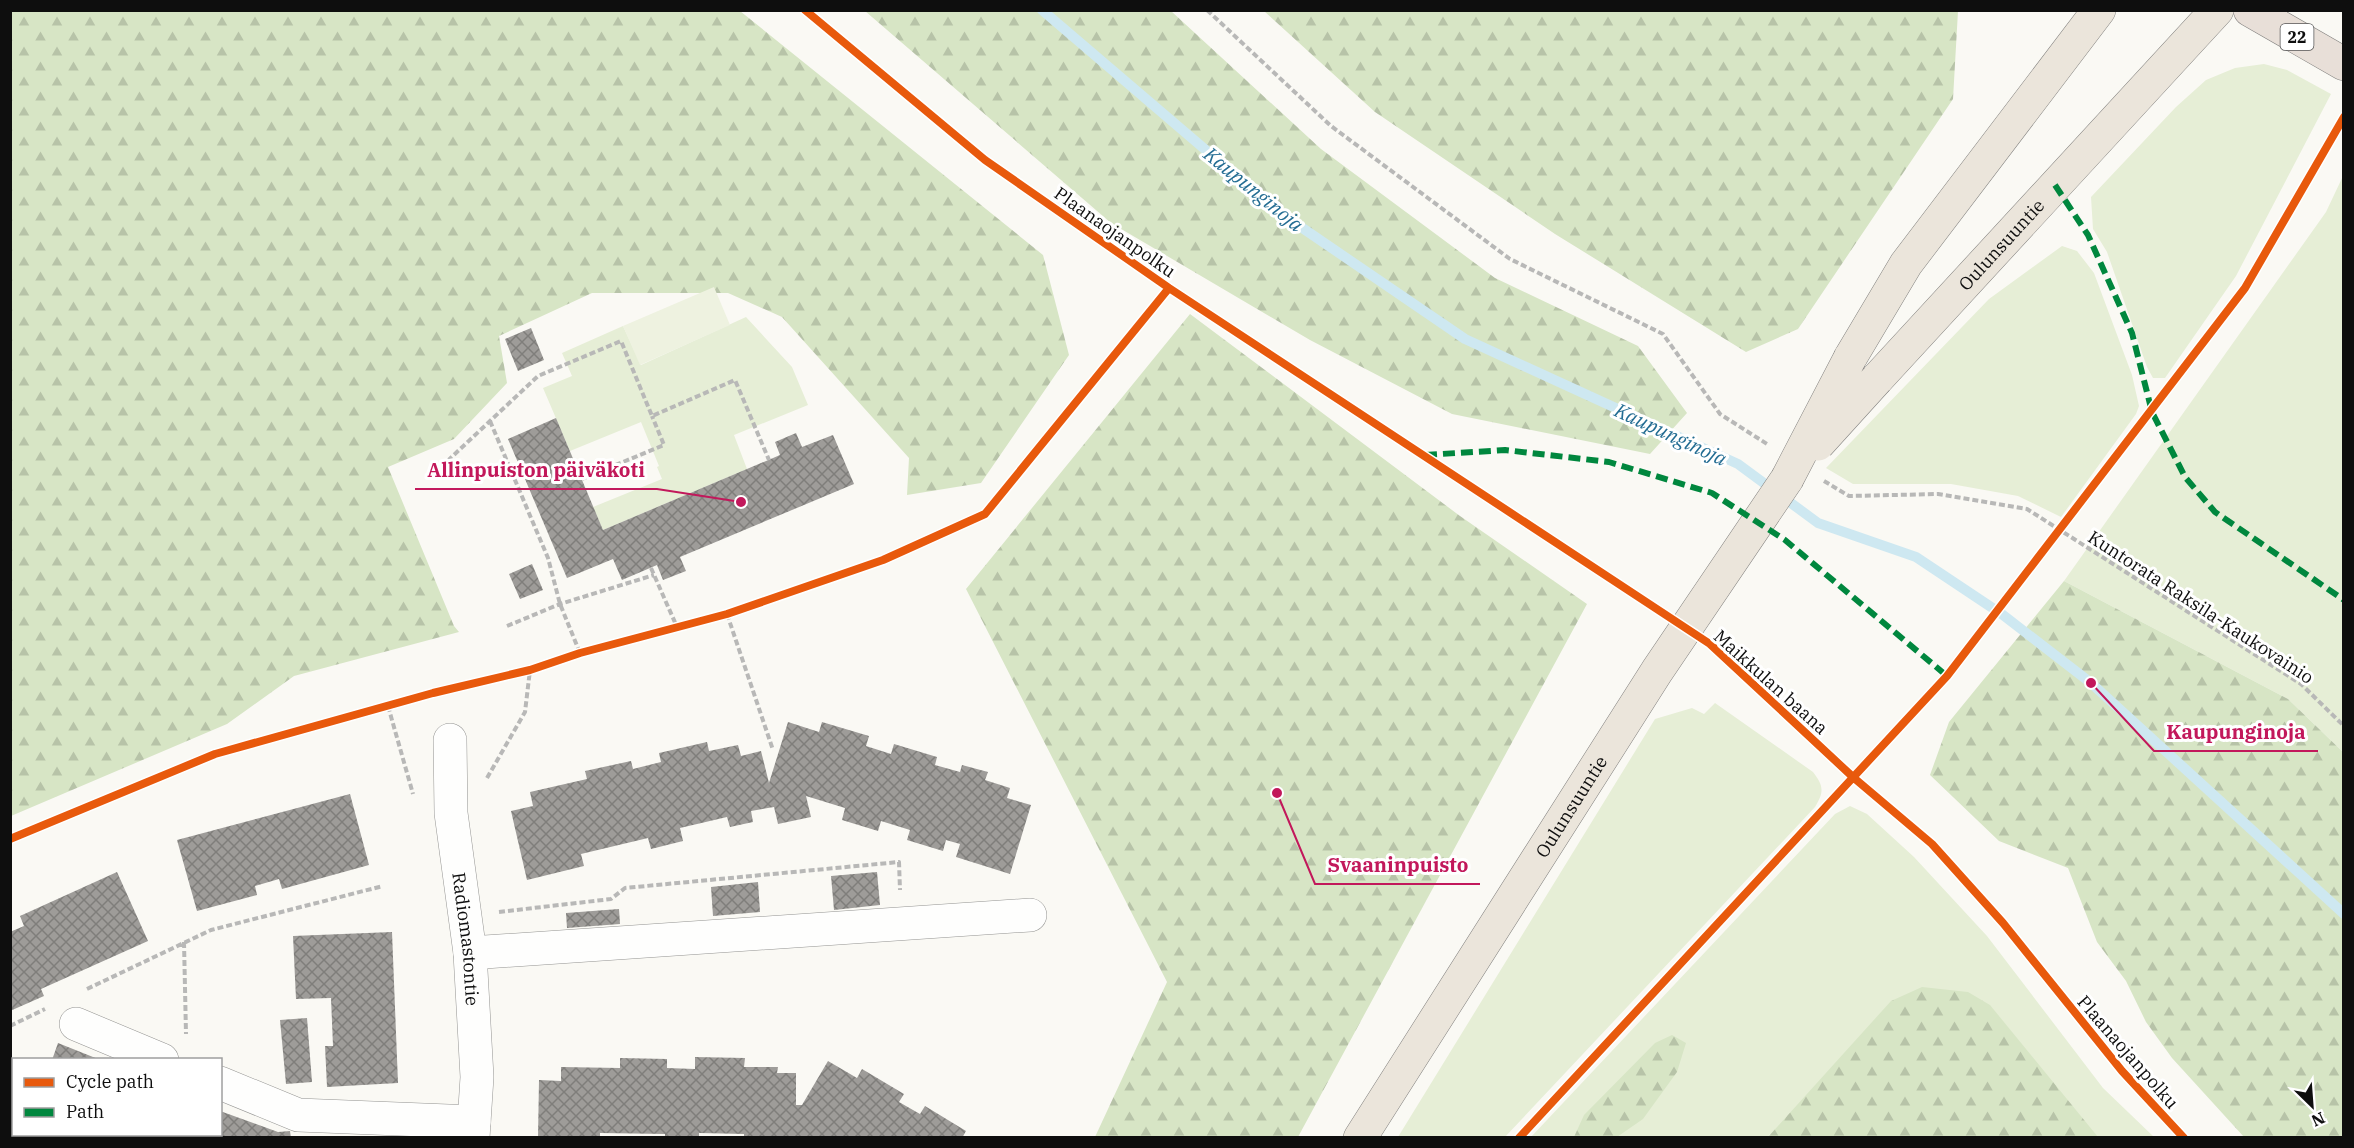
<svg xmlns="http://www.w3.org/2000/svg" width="2354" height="1148" viewBox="0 0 2354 1148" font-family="'IBM Plex Serif',serif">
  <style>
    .grass { fill: #e6eed6 }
    .forest { fill: url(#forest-firs) }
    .pitch { fill: #eef2e0 }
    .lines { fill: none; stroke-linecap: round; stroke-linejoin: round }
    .stream { stroke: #cee8f1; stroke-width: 10 }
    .building { fill: url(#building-cross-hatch) }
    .minor-casing { stroke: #949492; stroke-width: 34 }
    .major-casing { stroke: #82817f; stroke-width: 34 }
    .highway-casing { stroke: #82817f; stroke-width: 34 }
    .path { stroke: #b8b8b7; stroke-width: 4; stroke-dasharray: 6 3; stroke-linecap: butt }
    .minor { stroke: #fefefd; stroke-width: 33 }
    .major { stroke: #ebe5db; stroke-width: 33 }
    .highway { stroke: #e8dfd8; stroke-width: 33 }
    .major-bridge-casing { stroke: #82817f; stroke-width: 34; stroke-linecap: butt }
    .major-bridge { stroke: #ebe5db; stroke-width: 33 }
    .quiet { stroke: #00873e; stroke-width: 6; stroke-dasharray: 12 6; stroke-linecap: butt }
    .cycleway-casing { stroke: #fff; stroke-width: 11 }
    .cycleway { stroke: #e8590c; stroke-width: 8 }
    .labels { text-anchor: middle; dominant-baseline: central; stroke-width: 6; stroke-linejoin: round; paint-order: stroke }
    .shield { fill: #fff; stroke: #565656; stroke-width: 1.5 }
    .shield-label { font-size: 16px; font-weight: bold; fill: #0e0e0e }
    .street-label { font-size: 18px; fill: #0e0e0e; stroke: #fff }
    .water-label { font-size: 20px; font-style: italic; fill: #246d93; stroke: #fff }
    .leader { fill: none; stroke: #c2185b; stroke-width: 2 }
    .callout-dot { fill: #c2185b; stroke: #fff; stroke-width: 2 }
    .callout-label { font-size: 20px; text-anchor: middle; font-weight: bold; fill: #c2185b; stroke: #fff; stroke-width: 6; stroke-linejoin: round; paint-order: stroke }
  </style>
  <defs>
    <pattern id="forest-firs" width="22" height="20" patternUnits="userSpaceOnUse" patternTransform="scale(1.5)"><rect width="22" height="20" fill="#d7e5c5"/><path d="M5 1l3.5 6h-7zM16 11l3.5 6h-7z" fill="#b7c3a8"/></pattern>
    <pattern id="building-cross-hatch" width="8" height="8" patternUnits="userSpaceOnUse" patternTransform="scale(1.5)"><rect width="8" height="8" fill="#9e9c99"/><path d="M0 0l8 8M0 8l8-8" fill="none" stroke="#7f7e7b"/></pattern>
  </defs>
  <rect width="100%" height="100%" fill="#faf9f4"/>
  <path class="grass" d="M2264,64L2287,70L2331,94L2236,276L2165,378H2153L2147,367L2107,252L2093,229L2091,197L2176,107L2206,80L2235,68Z
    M2343,176V752L2288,699L2064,581L2326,212Z
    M2062,246L2077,251L2094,273L2132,375L2139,406L2136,414L2061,517L2018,496L1951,484H1853L1826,468L1989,299Z
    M746,317L792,367L808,405L734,435L747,469L603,530L593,507L662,479L657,467L659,466L641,422L570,451L543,388L572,376L562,353L623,326L641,365Z
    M1715,703L1813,772C1824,786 1824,792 1815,807L1505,1137H1398L1655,719L1692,708L1704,714Z
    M1850,806L1867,814L1914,857L1987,936L2103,1088L2154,1137H2098L2091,1132L1770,1134L1768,1137L1530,1138L1835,814Z"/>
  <path class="forest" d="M11,11H740L1043,255L1069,355L981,483L907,495L909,458L782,317L728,293H592L499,336L507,383L454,439L388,467L454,626L459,632L294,676L227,724L11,816Z
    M865,11H1171L1321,149L1495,278L1638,346L1687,413L1650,454L1452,414L1310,340L1111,223Z
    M1264,11H1958L1953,99L1798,329L1746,352L1555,234L1375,112Z
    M1190,314L1460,516L1587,604L1298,1137H1095L1167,982L966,589Z
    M2064,581L2288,699L2343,752V1137H2244L2172,1058L2146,1022L2126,981L2097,942L2068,868L1999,841L1930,775L1949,722Z
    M1922,987L1968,992L1990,1005L2098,1137H1768L1891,1001Z
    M1672,1035L1686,1043L1677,1072L1643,1119L1617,1137H1574L1584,1115L1655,1043Z"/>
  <path class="pitch" d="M714,287L730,325L640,365L623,326Z"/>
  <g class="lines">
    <path class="stream" d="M1042,10L1276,210L1465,339L1738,464L1818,523L1916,557L2003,615L2091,683L2344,914"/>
  </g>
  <path class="building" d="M531,328L544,360L518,371L505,339Z
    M556,418L603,530L780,455L775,442L796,433L802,447L833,435L854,484L680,557L686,571L663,580L657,565L622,580L613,559L567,578L508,439Z
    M532,564L543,590L520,599L509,574Z
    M788,722L819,732L822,722L869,736L866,746L891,754L894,744L937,757L935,765L960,772L962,765L988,772L985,780L1010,788L1007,798L1031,805L1010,874L956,857L960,844L946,840L943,851L907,840L910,830L881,821L878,831L842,820L845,808L806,796L811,817L778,824L774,807L751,811L753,822L730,827L727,817L680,828L683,841L651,849L648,838L581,854L584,866L527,880L511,811L533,806L530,792L587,779L585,771L631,761L633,769L661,762L659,753L707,742L709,751L738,745L741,756L761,751L769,783Z
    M350,794L369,865L282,889L279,879L255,886L257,895L197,911L177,840Z
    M117,872L148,941L41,989L44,996L10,1011V932L24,926L20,916Z
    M877,872L880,905L834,910L831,876Z
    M758,882L760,912L713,916L711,887Z
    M619,909L620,924L567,928L566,913Z
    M392,932L398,1083L327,1087L325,1046H333L331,998L296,999L293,936Z
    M307,1018L312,1082L286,1084L280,1020Z
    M58,1043L98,1059V1060H52Z
    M695,1057L745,1058L744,1067H778L777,1073H796V1105H802L828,1061L857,1078L862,1069L904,1094L899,1102L920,1114L925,1106L966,1131L962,1138H744V1134L699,1133V1138H665V1134L600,1133V1138H538L539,1080L561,1081V1067L620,1068V1058L667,1059V1068L695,1069Z
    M220,1111L278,1132L290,1131L291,1138H188L189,1134H220Z"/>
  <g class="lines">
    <defs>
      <g id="minor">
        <path id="s1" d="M450,740L451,813L470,953L477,1077L473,1138"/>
        <path d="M470,953L1030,915"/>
        <path d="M76,1024L162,1060"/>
        <path d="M220,1083L298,1115L474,1122"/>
      </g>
      <g id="major">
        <path d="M1850,358L1906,264L2099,10"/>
        <path id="s2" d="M1877,379L2217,10"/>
        <path id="s3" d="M1360,1138L1657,671L1787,479"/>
      </g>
      <path id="highway" d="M2250,10L2344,64"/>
    </defs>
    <use href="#minor" class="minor-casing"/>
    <use href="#major" class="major-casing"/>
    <use href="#highway" class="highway-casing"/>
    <path class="path" d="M1207,10L1331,126L1510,259L1663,334L1720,414L1767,444
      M490,421L548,558L560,604L580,653
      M441,467L538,376L621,341L652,416L735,380L769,460
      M582,479L664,445L652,416
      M1824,481L1849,496L1938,494L2027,509L2301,684L2344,726
      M651,568L677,627
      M727,614L773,750
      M507,626L560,604L654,575
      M388,706L413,794
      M487,778L525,712L530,670
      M499,912L611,899L625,888L899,862L900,890
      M184,942L186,1034
      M87,989L211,930L383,886
      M10,1026L45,1009"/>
    <use href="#minor" class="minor"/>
    <use href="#major" class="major"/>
    <use href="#highway" class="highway"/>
    <defs>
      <path id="major-bridge" d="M1818,444L1877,379
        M1787,479L1850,358"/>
    </defs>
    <use href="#major-bridge" class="major-bridge-casing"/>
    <use href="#major-bridge" class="major-bridge"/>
    <path class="quiet" d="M2055,185L2088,235L2132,333L2152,412L2185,477L2215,512L2344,600
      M1425,455L1505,450L1609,462L1712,493L1785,540L1947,676"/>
    <defs>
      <path id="cycleway" d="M805,10L985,160L1169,288L1710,644L1854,778L1932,844L2003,923L2122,1071L2184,1138
        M10,839L215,754L433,693L530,670L580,653L727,614L883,560L985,514L1169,288
        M1519,1138L1947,676L2245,288L2344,117"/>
    </defs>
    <use href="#cycleway" class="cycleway-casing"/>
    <use href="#cycleway" class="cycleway"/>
  </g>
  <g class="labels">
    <rect class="shield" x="2280.5" y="24" width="33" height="26" rx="4.5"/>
    <g class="shield-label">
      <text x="2297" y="37">22</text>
    </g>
    <g class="street-label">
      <text transform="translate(1115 232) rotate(35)">Plaanaojanpolku</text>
      <text stroke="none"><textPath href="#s2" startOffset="183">Oulunsuuntie</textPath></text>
      <text transform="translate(2201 607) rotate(33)">Kuntorata Raksila-Kaukovainio</text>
      <text transform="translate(1771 682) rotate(42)">Maikkulan baana</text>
      <text stroke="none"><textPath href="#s3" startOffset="393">Oulunsuuntie</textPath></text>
      <text stroke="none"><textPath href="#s1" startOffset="200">Radiomastontie</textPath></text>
      <text transform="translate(2128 1052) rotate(49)">Plaanaojanpolku</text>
    </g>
    <g class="water-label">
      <text transform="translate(1254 189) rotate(39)">Kaupunginoja</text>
      <text transform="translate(1671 434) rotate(25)">Kaupunginoja</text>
    </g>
  </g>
  <path class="leader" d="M741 502L657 489H415M2091 683L2154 751H2318M1277 793L1315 884H1480"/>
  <g class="callout-dot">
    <circle cx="741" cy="502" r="6"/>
    <circle cx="2091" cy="683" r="6"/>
    <circle cx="1277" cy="793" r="6"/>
  </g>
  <g class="callout-label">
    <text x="536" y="477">Allinpuiston päiväkoti</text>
    <text x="2236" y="739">Kaupunginoja</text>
    <text x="1398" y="872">Svaaninpuisto</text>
  </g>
  <rect width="2354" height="1148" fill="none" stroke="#0e0e0e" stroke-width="24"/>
  <rect x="12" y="1058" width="210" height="78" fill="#ffffff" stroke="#9f9f9f" stroke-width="1.5"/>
  <rect x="24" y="1078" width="30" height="9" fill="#e8590c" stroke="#9f9f9f" stroke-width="1.5"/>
  <text x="66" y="1088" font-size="18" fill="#0e0e0e">Cycle path</text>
  <rect x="24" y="1108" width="30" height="9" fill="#00873e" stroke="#9f9f9f" stroke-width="1.5"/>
  <text x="66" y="1118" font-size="18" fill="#0e0e0e">Path</text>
  <g transform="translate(2312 1106) rotate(155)" stroke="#ffffff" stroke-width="4.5" paint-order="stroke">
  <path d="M0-4.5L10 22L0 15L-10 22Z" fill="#0e0e0e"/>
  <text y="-9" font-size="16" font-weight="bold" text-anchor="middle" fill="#0e0e0e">N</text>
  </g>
</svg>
